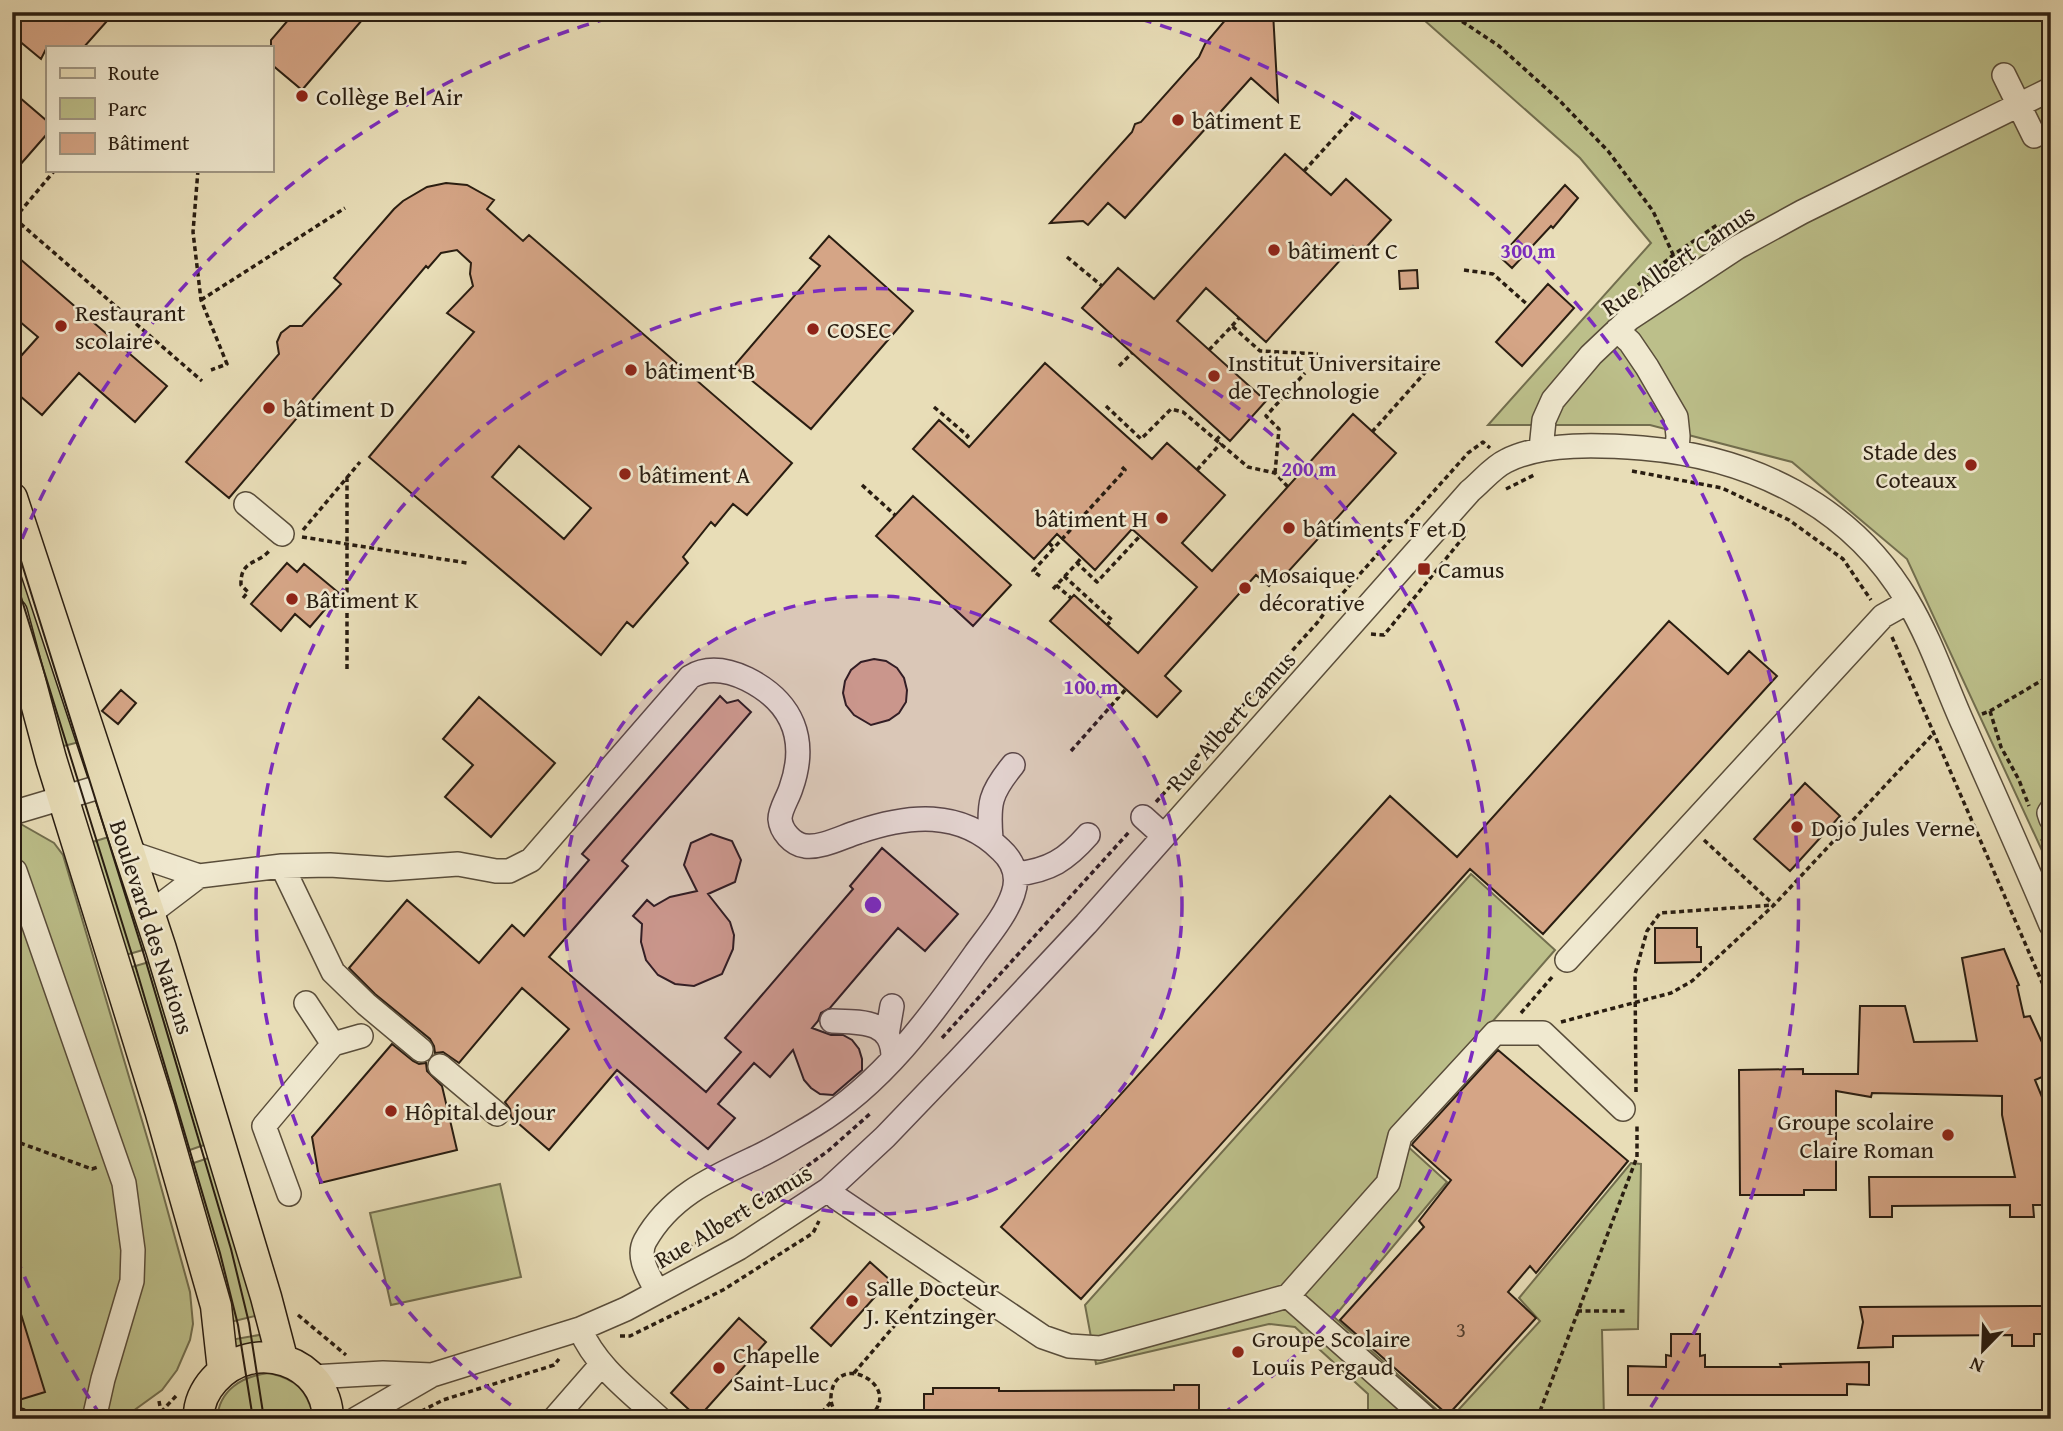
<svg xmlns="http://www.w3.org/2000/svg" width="2063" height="1431" viewBox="0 0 2063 1431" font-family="'Gentium Book Plus',serif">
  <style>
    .green { fill: #bcbf8a; stroke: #726e4e; stroke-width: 2 }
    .building { fill: #d5a586; stroke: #291d11; stroke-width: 2; fill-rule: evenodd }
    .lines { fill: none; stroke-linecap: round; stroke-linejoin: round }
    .minor-casing { stroke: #594d3a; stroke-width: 26 }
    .major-casing { stroke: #291d11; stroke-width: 33 }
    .path { stroke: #291d11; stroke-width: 3.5; stroke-dasharray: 5 3.5; stroke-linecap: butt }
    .minor { stroke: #f0e9d0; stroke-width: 23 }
    .major { stroke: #e8ddb7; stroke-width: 30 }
    .tram { stroke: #291d11; stroke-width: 2 }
    .ring { fill: none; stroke: #7b2cbf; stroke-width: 3.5; stroke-dasharray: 12 9 }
    .poi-dot { fill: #8f2418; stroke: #f0e9d0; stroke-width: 2.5 }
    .labels { text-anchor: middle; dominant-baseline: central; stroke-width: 5; stroke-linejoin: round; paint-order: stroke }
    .number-label { font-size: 21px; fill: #543f2e }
    .poi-label { font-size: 24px; fill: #291d11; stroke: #f0e9d0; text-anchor: start }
    .street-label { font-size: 24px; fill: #291d11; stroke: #f0e9d0 }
    .centre { fill: #7b2cbf; stroke: #f0e9d0; stroke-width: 3.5 }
    .ring-label { font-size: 21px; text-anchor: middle; font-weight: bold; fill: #7b2cbf; stroke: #f0e9d0; stroke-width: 5; stroke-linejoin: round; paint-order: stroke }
  </style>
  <rect width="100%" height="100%" fill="#e8ddb7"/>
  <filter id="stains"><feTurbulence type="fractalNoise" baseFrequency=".00286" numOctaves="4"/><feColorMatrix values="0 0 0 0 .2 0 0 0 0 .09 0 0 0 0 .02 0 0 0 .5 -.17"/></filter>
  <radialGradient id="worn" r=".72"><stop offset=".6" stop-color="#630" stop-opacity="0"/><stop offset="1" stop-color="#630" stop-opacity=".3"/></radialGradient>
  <path class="green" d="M1415,12H2051V870L1907,559L1792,462L1650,425H1488L1651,243L1580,158Z
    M12,511L87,740L56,748L12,590Z
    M12,819L54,843L63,855L152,1154L190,1292L193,1324L190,1340L177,1370L162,1390L122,1419H12Z
    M115,835L153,947L119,957L86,844Z
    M1471,874L1555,950L1394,1134L1447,1182L1334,1317L1447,1419H1368V1394L1295,1327L1269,1324L1096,1364L1085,1305Z
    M149,962L204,1145L187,1151L132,967Z
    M217,1155L259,1315L226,1323L182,1167Z
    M1631,1163L1641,1164L1638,1329L1602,1330L1604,1419H1450L1540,1321L1519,1298Z
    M500,1184L521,1277L391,1305L370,1213Z
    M265,1334L263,1342L231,1350L230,1340Z
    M269,1373C299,1380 306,1390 315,1419H217C219,1390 242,1376 269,1373Z"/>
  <path class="building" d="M12,12H115L84,47H47L41,59L12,35Z
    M295,12H369L302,90L271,64V40Z
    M1232,12H1273L1278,102L1251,78L1125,218L1108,203L1088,225L1083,221L1050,223L1132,132L1135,124L1141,122L1199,57L1205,44Z
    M12,91L47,121V134L12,174Z
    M1285,154L1331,195L1346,179L1391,220L1361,253L1353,246L1266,342L1206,288L1177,321L1266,401L1230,441L1082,308L1118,268L1154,299Z
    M446,183L467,185L494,200L487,209L523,241L529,235L792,463L747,515L733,504L715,526L711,522L683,557L688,563L633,627L627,622L601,655L369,457L474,332L447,313L473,286L470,274L471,263L457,250L441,253L428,268L426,266L229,498L186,462L279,354L277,342L281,333L290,326H302L341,284L334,278L394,209L403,201L427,187ZM519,446L591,508L564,539L492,477Z
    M1565,185L1578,198L1553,228L1551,226L1512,268L1500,257Z
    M829,236L913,311L811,429L734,366L820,266L810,258Z
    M12,252L167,386L135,422L79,373L42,415L12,389V366L38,337L12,315Z
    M1417,270L1418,288L1400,289L1399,271Z
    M1548,284L1574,308L1522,366L1496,342Z
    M1045,363L1152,459L1167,443L1225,495L1182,543L1212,571L1353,414L1396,453L1277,584L1273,581L1269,586L1256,575L1165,676L1181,691L1157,717L1050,621L1074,595L1138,653L1197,587L1132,529L1095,570L1057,534L1034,559L913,449L939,420L969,447Z
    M913,496L1011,585L973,626L876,536Z
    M287,563L297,572L304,564L339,593L310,627L295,614L281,631L251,604Z
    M1669,621L1728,674L1749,651L1777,676L1543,934L1470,869L1081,1299L1001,1227L1390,796L1457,857Z
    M874,659L886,661L897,668L904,678L907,690L906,702L899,713L889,720L871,725L854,715L846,705L843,693L845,681L851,670L861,662Z
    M121,690L136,703L118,724L102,711Z
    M720,696L727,703L738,700L751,712L622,861L628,866L549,957L706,1092L741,1052L725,1038L853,889L850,886L882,848L958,914L925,951L898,928L830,1008L821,1013L818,1021L812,1028L831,1035H843L852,1040L859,1049L862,1059V1070L833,1095L820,1094L811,1088L804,1080L793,1050L770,1077L754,1063L718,1104L735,1118L708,1149L617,1070L549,1150L511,1117L510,1109L505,1102L569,1029L522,988L459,1063L443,1052L435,1053L434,1046L430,1039L375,994L349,968L407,900L479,963L512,925L524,936L589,860L582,854Z
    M479,697L555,763L491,837L445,797L473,765L443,739Z
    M1805,783L1840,816L1790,871L1754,839Z
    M711,834L732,841L741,860L735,882L708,894L730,922L734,935L733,949L722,974L694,986L675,984L658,975L646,960L641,942L642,924L633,916L647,900L654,906L670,897L697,891L684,865L691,843Z
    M1655,928H1697V947H1701V962L1655,963Z
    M2004,949L2019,985L2017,986L2024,1017L2030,1016L2051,1062V1073L2035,1080L2051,1119V1205H2033L2034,1217H2010V1205L1892,1206V1217H1870L1869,1177H2015L2002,1115V1096L1872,1093L1871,1097L1836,1091V1190H1804V1195H1740L1739,1070L1803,1069V1074H1858L1860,1006H1905L1914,1042L1977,1041L1962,958Z
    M392,1044L413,1061L419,1064L426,1063L427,1071L442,1086L457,1150L320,1183L312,1137Z
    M1498,1050L1628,1161L1536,1273L1530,1266L1508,1292L1536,1318L1448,1415L1340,1320L1424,1227L1419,1221L1451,1180L1412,1145L1413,1143Z
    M870,1262L890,1280L831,1346L811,1328Z
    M16,1298L45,1392L19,1400L12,1375V1299Z
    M2045,1306V1334H2034V1346H2012V1335L1893,1336V1347L1858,1348L1863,1322L1860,1307Z
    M739,1318L766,1342L698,1418L671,1393Z
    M1671,1334H1700V1356L1705,1355V1367H1781L1780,1364L1869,1362V1385L1847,1384V1395H1628V1366L1666,1367V1355L1671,1356Z
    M1174,1385H1199V1419H933V1412H924V1394H933V1388H999V1391L1174,1390Z"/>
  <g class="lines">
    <defs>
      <path id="minor" d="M2004,75L2034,136
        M1617,330L1630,342L1647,367L1676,417L1678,436L1677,451
        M1541,449L1544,420L1553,400L1591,355L1629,319L1738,247L1802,212L2051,89
        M246,504L282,534
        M2051,810L2049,813L2051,819
        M12,813L106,785
        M1143,817L1164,836
        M991,839C988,803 990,793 1013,765
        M128,852L199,876L149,914
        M282,866L333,972L366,1004L421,1050
        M12,870L15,871L124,1183L133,1250L132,1281L103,1379L94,1419
        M1017,874C1050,870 1066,860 1088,835
        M199,876L282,866L330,865L388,869L458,864L496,871H509L531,860L690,677C708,666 728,670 747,679C793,702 808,740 791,788C788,798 780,809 780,819C781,831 792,844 805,846C822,848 842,837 858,832C908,815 960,809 1001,850C1014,862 1019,877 1013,894C1006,915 988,936 975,954C930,1018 882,1084 814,1125C795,1136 776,1148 757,1157C712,1178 670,1196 645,1241C636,1258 650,1277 657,1292
        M1567,960L1883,616L1908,602
        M306,1003L333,1044
        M832,1021C861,1022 893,1020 893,1058
        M887,1035L892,1006
        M440,1066L497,1114
        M829,1189L837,1198L1043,1337L1069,1346L1100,1348L1288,1296L1427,1419
        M289,1194L264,1126L333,1044L361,1036
        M1288,1296L1388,1183L1400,1136L1495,1033H1543L1623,1109
        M580,1329C596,1367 631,1392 660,1419
        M312,1377L383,1373L432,1375
        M356,1419L432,1375L580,1329L626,1309L739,1248L829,1189L885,1137L957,1062L1086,924L1470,491C1481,482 1493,467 1506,461C1543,442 1602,445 1642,448C1750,457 1850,504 1907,600C1931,640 1945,684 1964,726C1993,792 2023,858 2051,925
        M554,1419L601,1365"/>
      <path id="major" d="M12,498L161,949L266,1297L282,1358
        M12,613L51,759L160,1110L216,1306L223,1370
        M199,1419C198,1404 205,1390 214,1380C253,1336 327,1360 328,1419"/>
    </defs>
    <use href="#minor" class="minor-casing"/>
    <use href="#major" class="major-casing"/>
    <path class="path" d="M1448,12L1499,46L1559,100L1608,151L1653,211L1677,263
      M198,170L193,232L201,300L227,364L211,370
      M1304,171L1355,115
      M14,218L202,381
      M14,219L55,170
      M1067,257L1102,286
      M1464,270L1493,274L1529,306
      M1638,285L1673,255L1717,225L1727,230
      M201,300L345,208
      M1232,326L1239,318
      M1209,350L1232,326L1260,351L1318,354
      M1119,366L1132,353
      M1106,406L1141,439L1171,409L1183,412L1248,467L1275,473L1288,487
      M934,407L968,436L963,441
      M1372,432L1430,367
      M1216,440L1222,434
      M12,459L18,476
      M1197,470L1221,443
      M1632,471L1722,488L1789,520L1843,559L1871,600
      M1275,473L1279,429L1266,416L1305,373
      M347,477V670
      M862,485L895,515
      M1506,489L1534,475
      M303,530L360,462
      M302,537L467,563
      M1049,543L1054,548
      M1077,563L1082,557
      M1040,576L1033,571L1125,470L1120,465
      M1064,576L1112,620L1107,625
      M1056,585L1071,598
      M1053,589L1077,563L1097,582L1140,536
      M243,598L248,592L241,585C240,559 258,565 270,550
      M1371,634L1384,635L1466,534L1465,528
      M1892,637L2051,1003
      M1990,711L2051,675
      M1982,714L1990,711L2001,747L2019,780L2029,806
      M1071,751L1126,689
      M1156,802L1317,623L1334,600L1342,594L1468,453L1483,442L1490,448
      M2042,839L2051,863
      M1704,840L1774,905
      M1521,1013L1553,976
      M1561,1022L1671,993L1692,981L1774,905L1933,734
      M942,1038L1130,831
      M1636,1092L1635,974L1647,931L1660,913L1774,905
      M12,1140L92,1169L98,1167
      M665,1259L707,1238L828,1151L872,1112
      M1577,1311H1628
      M298,1315L346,1355
      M620,1336H630L723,1290L813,1233L819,1221
      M854,1373L930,1284
      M159,1401L161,1412
      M12,1406L40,1415L75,1416
      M161,1412L176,1396
      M406,1419L443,1400L554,1365L559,1359
      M816,1419L831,1402
      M844,1419C836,1414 830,1406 831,1396C835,1347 910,1389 866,1419
      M1537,1419L1637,1157V1124"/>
    <use href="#minor" class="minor"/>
    <use href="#major" class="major"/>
    <path class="tram" d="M12,532L144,955L231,1249L249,1323L264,1419
      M12,568L133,958L220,1253L238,1325L253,1419"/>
  </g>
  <circle cx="873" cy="905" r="309" fill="#7b2cbf" fill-opacity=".12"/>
  <g class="ring">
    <circle cx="873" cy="905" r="309"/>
    <path d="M528 1417A617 617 0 1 1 1218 1417"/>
    <path d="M101 1416A926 926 0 0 1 14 1252M14 558A926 926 0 0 1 626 13M1120 13A926 926 0 0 1 1645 1416"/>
  </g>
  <g class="poi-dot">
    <circle cx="302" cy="96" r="7"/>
    <circle cx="1178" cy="120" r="7"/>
    <circle cx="1274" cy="250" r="7"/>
    <circle cx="61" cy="326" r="7"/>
    <circle cx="813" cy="329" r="7"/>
    <circle cx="631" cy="370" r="7"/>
    <circle cx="1214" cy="376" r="7"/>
    <circle cx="269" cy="408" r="7"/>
    <circle cx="1971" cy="465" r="7"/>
    <circle cx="625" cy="474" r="7"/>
    <circle cx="1162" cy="518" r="7"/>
    <circle cx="1289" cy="528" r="7"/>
    <rect x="1417" y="562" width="14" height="14" rx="3.5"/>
    <circle cx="1245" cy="588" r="7"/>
    <circle cx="292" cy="599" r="7"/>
    <circle cx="1797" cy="827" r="7"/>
    <circle cx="391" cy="1111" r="7"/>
    <circle cx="1948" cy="1135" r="7"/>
    <circle cx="852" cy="1301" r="7"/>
    <circle cx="1238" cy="1352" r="7"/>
    <circle cx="719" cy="1368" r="7"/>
  </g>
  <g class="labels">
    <g class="number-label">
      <text x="1461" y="1329">3</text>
    </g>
    <g class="poi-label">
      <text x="316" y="96">Collège Bel Air</text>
      <text x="1192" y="120">bâtiment E</text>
      <text x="1288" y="250">bâtiment C</text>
      <text x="75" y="312">Restaurant<tspan x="75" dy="28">scolaire</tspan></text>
      <text x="827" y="329">COSEC</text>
      <text x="1228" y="362">Institut Universitaire<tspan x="1228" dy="28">de Technologie</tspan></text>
      <text x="645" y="370">bâtiment B</text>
      <text x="283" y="408">bâtiment D</text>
      <text x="1957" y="451" text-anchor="end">Stade des<tspan x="1957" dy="28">Coteaux</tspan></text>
      <text x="639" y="474">bâtiment A</text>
      <text x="1148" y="518" text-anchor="end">bâtiment H</text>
      <text x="1303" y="528">bâtiments F et D</text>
      <text x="1438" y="569">Camus</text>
      <text x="1259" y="574">Mosaique<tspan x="1259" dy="28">décorative</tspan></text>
      <text x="306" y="599">Bâtiment K</text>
      <text x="1811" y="827">Dojo Jules Verne</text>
      <text x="405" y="1111">Hôpital de jour</text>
      <text x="1934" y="1121" text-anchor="end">Groupe scolaire<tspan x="1934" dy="28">Claire Roman</tspan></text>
      <text x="866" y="1287">Salle Docteur<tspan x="866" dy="28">J. Kentzinger</tspan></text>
      <text x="1252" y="1338">Groupe Scolaire<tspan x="1252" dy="28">Louis Pergaud</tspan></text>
      <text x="733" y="1354">Chapelle<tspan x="733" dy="28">Saint-Luc</tspan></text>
    </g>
    <g class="street-label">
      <text transform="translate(1678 260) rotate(-34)">Rue Albert Camus</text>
      <text transform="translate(1231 721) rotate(-48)">Rue Albert Camus</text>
      <text transform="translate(152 927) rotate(72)">Boulevard des Nations</text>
      <text transform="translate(733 1216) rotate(-31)">Rue Albert Camus</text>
    </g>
  </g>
  <circle cx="873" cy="905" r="10" class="centre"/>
  <g class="ring-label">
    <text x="1528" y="258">300 m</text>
    <text x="1309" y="476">200 m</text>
    <text x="1091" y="694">100 m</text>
  </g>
  <rect width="2063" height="1431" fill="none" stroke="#e8ddb7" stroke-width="42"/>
  <rect x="14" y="14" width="2035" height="1403" fill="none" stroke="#291d11" stroke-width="3.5"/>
  <rect x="21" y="21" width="2021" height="1389" fill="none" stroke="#291d11" stroke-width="2"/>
  <rect x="46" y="46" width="228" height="126" fill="#f0e9d0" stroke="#a09784" stroke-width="2"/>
  <rect x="60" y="68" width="35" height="10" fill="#e8ddb7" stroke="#a09784" stroke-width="2"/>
  <text x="108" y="80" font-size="21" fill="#291d11">Route</text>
  <rect x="60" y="98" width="35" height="21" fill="#bcbf8a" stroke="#a09784" stroke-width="2"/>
  <text x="108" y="116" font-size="21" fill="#291d11">Parc</text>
  <rect x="60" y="133" width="35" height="21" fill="#d5a586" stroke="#a09784" stroke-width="2"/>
  <text x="108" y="150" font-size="21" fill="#291d11">Bâtiment</text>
  <g transform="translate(1983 1350) rotate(203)" stroke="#f0e9d0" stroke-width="5" paint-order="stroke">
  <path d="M0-5L12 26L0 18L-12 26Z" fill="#291d11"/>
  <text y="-10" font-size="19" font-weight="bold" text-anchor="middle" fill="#291d11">N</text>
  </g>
  <rect width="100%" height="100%" filter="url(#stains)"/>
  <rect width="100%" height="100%" fill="url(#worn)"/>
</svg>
